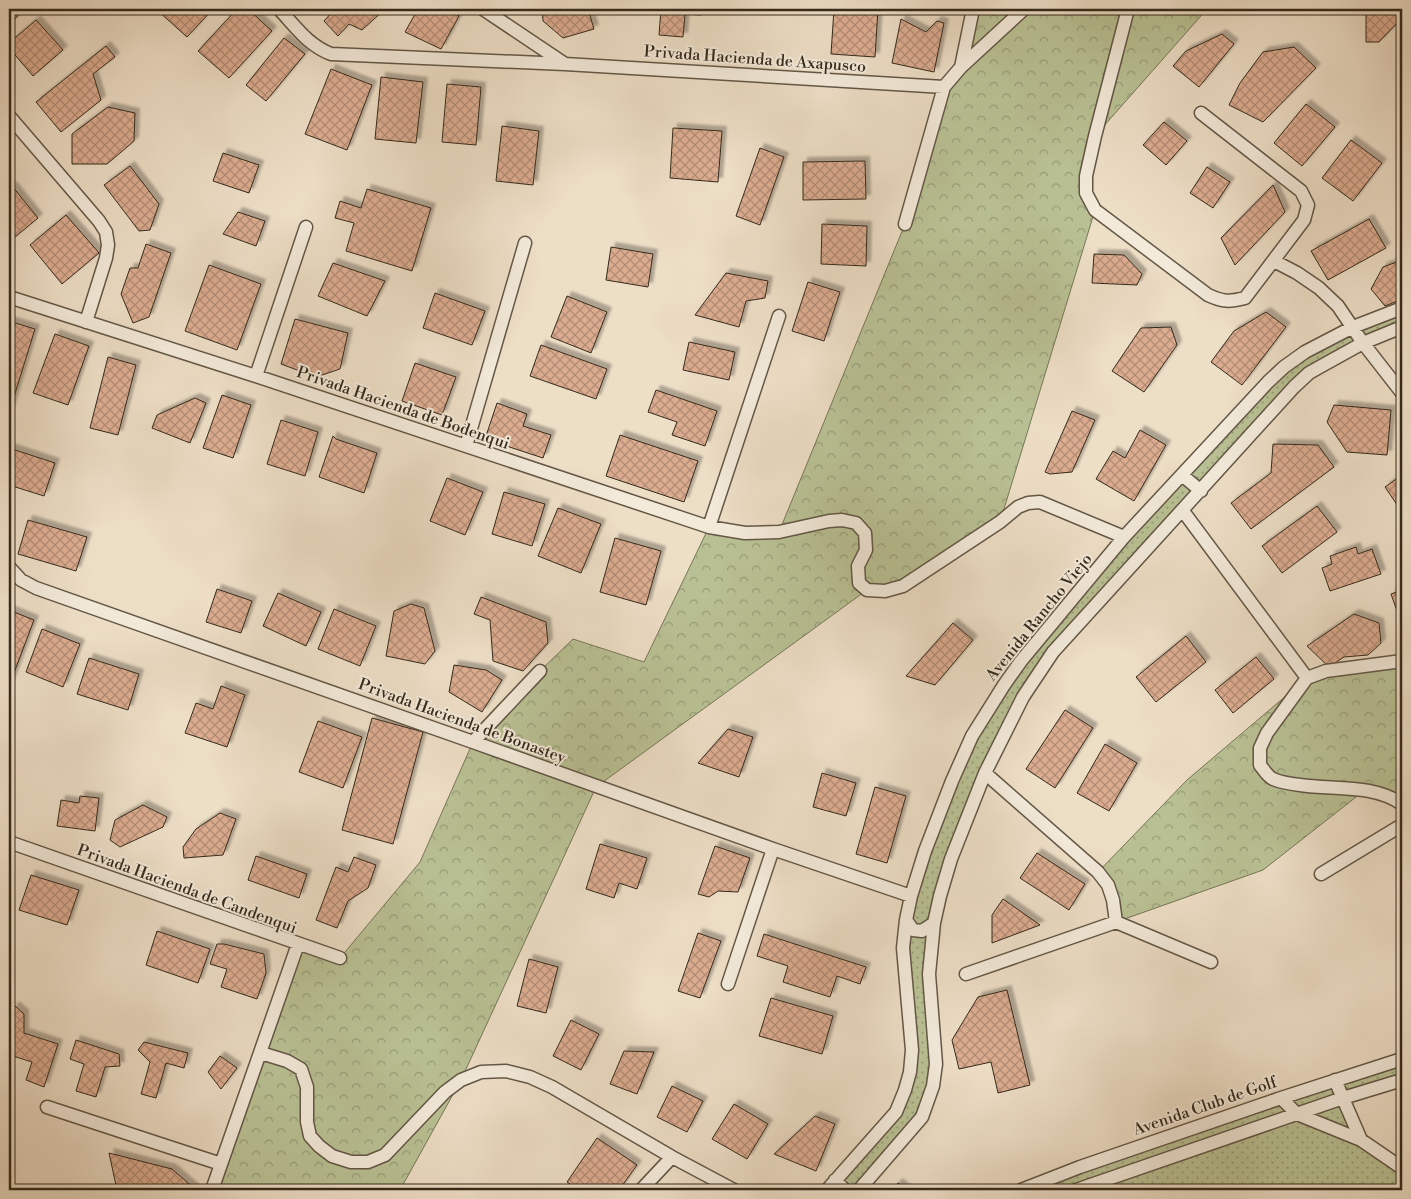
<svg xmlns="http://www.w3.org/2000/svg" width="1411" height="1199" viewBox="0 0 1411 1199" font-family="'Libre Bodoni',serif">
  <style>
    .grass { fill: url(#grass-dots); stroke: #777658 }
    .forest { fill: url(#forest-crowns); stroke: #777658 }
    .building { fill: url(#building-cross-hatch); stroke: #352a1b; filter: url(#shadow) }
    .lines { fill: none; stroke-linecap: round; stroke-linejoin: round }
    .minor-casing { stroke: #635746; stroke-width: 15 }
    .minor { stroke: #f3eada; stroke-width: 12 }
    .labels { text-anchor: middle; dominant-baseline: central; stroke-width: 4; stroke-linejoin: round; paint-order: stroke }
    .street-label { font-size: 16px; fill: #352a1b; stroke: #f3eada }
  </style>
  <defs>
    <pattern id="grass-dots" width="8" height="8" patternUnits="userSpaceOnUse" patternTransform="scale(1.25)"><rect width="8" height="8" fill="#b9c194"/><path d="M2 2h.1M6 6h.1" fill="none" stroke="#979d78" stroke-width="1.8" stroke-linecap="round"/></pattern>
    <pattern id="forest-crowns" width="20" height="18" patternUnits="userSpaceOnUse" patternTransform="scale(1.25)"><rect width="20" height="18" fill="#b9c194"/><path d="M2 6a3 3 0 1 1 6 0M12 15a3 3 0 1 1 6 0" fill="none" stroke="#979d78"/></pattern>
    <pattern id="building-cross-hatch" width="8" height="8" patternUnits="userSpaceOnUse" patternTransform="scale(1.25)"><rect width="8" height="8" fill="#dcac90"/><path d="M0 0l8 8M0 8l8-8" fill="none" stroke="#b38c75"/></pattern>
    <filter id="shadow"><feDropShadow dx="4.5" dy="-4.5" stdDeviation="1" flood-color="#0004"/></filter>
  </defs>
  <rect width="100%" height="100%" fill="#eddec6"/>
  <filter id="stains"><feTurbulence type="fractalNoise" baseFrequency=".004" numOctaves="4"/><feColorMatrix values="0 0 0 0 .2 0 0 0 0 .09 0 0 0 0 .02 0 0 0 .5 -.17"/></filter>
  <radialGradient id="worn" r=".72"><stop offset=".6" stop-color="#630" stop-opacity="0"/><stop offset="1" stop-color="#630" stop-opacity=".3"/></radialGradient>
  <path class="grass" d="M1402,308V327L1309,373L1053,652L985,773L934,923L936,1064L922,1117L863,1190H830L896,1112L910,1072L903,948L925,851L1004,685L1021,661L1284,367Z
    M1402,1059V1080L1343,1098L1361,1140L1402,1168V1190H1021Z"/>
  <path class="forest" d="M973,9H1207L1095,136L1086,176L1095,210L1000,522L903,586L867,590L596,787L461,1080L400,1190H212L298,944L340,958L420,862L473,742L540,671L573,639L644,662L709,527L779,532L905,224L944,87L961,67Z
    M1402,661V804L1365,790L1263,870L1116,922L1098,872L1187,780L1307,678Z"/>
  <path class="building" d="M9,9H12L18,16L9,24Z
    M159,9H213L187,37L158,11Z
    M237,9H248L272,31L229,78L198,51Z
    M335,9H385L362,30L349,24L338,36L324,21Z
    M418,9H448L459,16L441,49L405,32Z
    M542,9H588L594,29L563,38L543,21Z
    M661,9H702L701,15L685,14L683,37L659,35Z
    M834,9H878L875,57L831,54Z
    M1369,9H1402V18L1379,42H1366V12Z
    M901,19L926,32L937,21L944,23L934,72L892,63Z
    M36,20L63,50L33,76L9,48V43Z
    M1222,34L1234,44L1199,87L1173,66L1186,51Z
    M284,38L305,54L266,101L246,85Z
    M106,46L115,57L93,74L101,100L61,132L36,102Z
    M1294,47L1316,68L1263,122L1229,105L1240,83L1263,52Z
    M331,69L372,85L347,150L305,134Z
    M381,77L423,82L416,143L375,139Z
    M447,84L481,87L476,145L442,142Z
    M1306,104L1335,127L1302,166L1274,143Z
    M108,107L135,113L134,141L107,164H72V134Z
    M1164,122L1187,141L1166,165L1143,145Z
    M502,126L539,131L533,185L496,181Z
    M673,128L722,131L718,182L670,178Z
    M1351,140L1382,163L1353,201L1322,178Z
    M760,148L784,157L760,225L736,216Z
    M223,153L259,165L249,193L213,181Z
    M865,161L866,199L803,200V162Z
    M130,166L159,204L150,230L139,231L104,185Z
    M1207,167L1230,182L1213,208L1190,193Z
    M1273,185L1285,212L1235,265L1221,238Z
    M12,186L38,218L9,242V189Z
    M367,189L431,208L412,271L346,251L354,223L335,218L340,201L361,208Z
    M238,212L265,221L256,246L223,234Z
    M66,215L99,253L62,284L30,245Z
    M1369,219L1386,248L1328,280L1311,251Z
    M822,224L867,226L866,266L821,264Z
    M146,244L171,253L149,317L133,323L121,294L130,268H138Z
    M611,247L653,254L648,287L606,280Z
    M1094,254L1124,255L1142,274L1137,285L1092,283Z
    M1402,260V299L1385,306L1371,289L1383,267Z
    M333,263L385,281L367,316L318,296Z
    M209,265L261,284L237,350L185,331Z
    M726,273L768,281L765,298L746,301L739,327L695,315Z
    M808,282L840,292L824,341L792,331Z
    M435,293L485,311L472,345L423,328Z
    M567,296L607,312L591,353L551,337Z
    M1266,312L1286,327L1242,385L1211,362L1234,331Z
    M295,319L348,333L340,369L316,377L281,364Z
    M9,321L35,329L9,413Z
    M1171,327L1177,345L1144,392L1112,371L1141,328Z
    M55,334L89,346L68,405L33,393Z
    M689,342L735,352L729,380L683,370Z
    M541,345L607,369L596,399L530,376Z
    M108,357L136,365L118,435L90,428Z
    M415,363L456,377L442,415L402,401Z
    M656,390L717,411L705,446L672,435L677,422L648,412Z
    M222,395L251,405L233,458L203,448Z
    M195,398L206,403L190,443L152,428L157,415Z
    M497,403L527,414L523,426L551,435L543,458L485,439Z
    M1334,405L1391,410L1387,455L1347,452L1327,422Z
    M1072,411L1095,420L1072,472L1050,474L1045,472Z
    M281,420L318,432L305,476L267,464Z
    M1140,430L1166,445L1134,501L1096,479L1113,451L1125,458Z
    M620,435L698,461L684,502L606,476Z
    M333,436L336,439L377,453L364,493L319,477Z
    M1273,444L1318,445L1334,467L1251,529L1231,503L1271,473Z
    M9,448L55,463L44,496L9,485Z
    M1402,475V512L1385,487Z
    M447,478L483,492L465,535L430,521Z
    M504,492L545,504L532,546L492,534Z
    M1317,506L1337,532L1282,573L1262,546Z
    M558,508L601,524L581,573L538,556Z
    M28,520L87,537L76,571L18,554Z
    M615,538L661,551L646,605L600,592Z
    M1356,547L1358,554L1372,549L1381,574L1330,591L1322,568L1332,564L1330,556Z
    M217,589L252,601L241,633L206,622Z
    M1402,590V611H1397L1391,594Z
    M278,593L321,612L306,646L263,626Z
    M481,597L546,622L548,643L523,671L493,661L490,620L474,614Z
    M411,604L424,608L435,651L425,664L386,656L394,611Z
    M334,609L376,626L360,666L318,649Z
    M9,610L34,620L9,686Z
    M1354,614L1379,623L1381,643L1368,655L1344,657L1329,667L1307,646Z
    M953,623L973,640L935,685L906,676Z
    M42,629L80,644L63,687L26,672Z
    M1186,636L1206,662L1156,702L1136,677Z
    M1256,657L1274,679L1233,713L1215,690Z
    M89,658L139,674L128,710L77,694Z
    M454,665L486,670L502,680L482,712L449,692Z
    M221,686L245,695L227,747L185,733L196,703L213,709Z
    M1065,710L1093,728L1055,788L1026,769Z
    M372,718L423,732L393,844L342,830Z
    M318,721L362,737L343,788L299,772Z
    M728,729L753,737L739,777L698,763Z
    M1105,744L1137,763L1109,811L1077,793Z
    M822,773L856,783L846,816L813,807Z
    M875,787L906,796L887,863L856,854Z
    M80,796L99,798L95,831L57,826L61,800L79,803Z
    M143,805L167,817L163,827L120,847L110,840L115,820Z
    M220,813L236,819L223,855L184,858L183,847L196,829Z
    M600,844L647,858L637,889L619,883L614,898L586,889Z
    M715,846L750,858L738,892L718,891L709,897L698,894Z
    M1037,853L1085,884L1069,910L1020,878Z
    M256,856L307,874L299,898L248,880Z
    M354,857L376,865L368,888L348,901L337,928L316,920L336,867L348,872Z
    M31,875L79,890L67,925L19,910Z
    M1003,899L1040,925L992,943V915Z
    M157,931L210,949L198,983L146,965Z
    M698,933L721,941L700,998L678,991Z
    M764,934L866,967L860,984L837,976L830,997L783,982L788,966L757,956Z
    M217,944H224L264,954L266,973L257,999L221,987L227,969L210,964Z
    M529,959L558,967L546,1013L517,1006Z
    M1007,990L1030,1085L998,1093L991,1062L959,1069L952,1040L978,997Z
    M771,998L833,1016L822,1054L759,1036Z
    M15,1006L24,1014V1033L58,1044L44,1087L26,1080L32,1062L13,1056L9,1040V1014Z
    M571,1020L599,1034L581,1070L553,1056Z
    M76,1040L119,1054L120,1066L105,1067L96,1097L76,1091L84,1064L70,1059Z
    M144,1042L188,1053L184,1068L166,1063L156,1098L141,1094L150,1062L138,1050Z
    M624,1051L654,1052L637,1094L610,1084Z
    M220,1056L237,1068L221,1089L208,1072Z
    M672,1086L703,1101L687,1132L657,1117Z
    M734,1104L768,1124L747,1159L712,1139Z
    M815,1116L835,1124L816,1171L774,1154Z
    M597,1138L637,1165L619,1190H579L567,1182Z
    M109,1153L172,1169L196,1190H117Z
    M898,1183L907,1190H892Z"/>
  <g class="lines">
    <defs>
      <path id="minor" d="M279,9C296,27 308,45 331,54L565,64L944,87L961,67L1024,9
        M483,9L565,64
        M1128,9L1095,136L1086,176V193L1095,210L1208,295C1223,302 1229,302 1245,298L1304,220L1308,205L1301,191L1201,113
        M961,67L973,9
        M9,116L99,221L106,232L108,245L106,258L86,322
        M905,224L944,87
        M1274,261L1297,273L1319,288L1338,306L1363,343L1402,393
        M9,297L256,376L709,527L745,533L779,532L829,521L842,520L856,523L865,533L866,550L858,566L859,583L867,590L885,591L903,586L1000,522L1018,507L1028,503L1040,502L1124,537
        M256,376L306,227
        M466,446L525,243
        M1182,475L1201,491
        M1183,511L1307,678
        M709,527L779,316
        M9,567L21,580L36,588L473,742L773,849L911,896
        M1307,678L1267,733L1260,748V765C1264,770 1268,777 1273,779C1282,783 1291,784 1300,785C1334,790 1373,784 1402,804
        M1307,678L1326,671L1402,661
        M473,742L540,671
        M985,773L1098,872L1108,885L1113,900L1116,922
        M9,842L340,958
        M1321,874L1402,825
        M906,920L913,930L922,931L934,923
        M1116,922L1211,962
        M966,974L1116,922
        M728,984L773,849
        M261,1053L287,1061L301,1069L307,1087V1122L310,1136L319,1146L332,1156L351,1162H368L385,1155L445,1092L461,1080L481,1072L506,1071L530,1077L552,1087L672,1157L734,1190
        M1335,1080L1361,1140
        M1281,1098L1297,1114L1361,1140L1402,1168
        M47,1107L221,1164
        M835,1180L845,1190
        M212,1190L298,944
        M641,1190L672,1157
        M827,1190L896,1112L905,1090L910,1072L912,1050L903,948L906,920L911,896L925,851L952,781L972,736L1004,685L1021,661L1099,567L1124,537L1268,382L1284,367L1305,352L1353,327L1402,308
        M859,1190L922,1117L933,1086L936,1064L929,974L934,923L940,896L951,859L985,773L1023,697L1053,652L1294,387L1309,373L1325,364L1363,343L1402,327
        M1021,1190L1080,1167L1281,1098L1402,1059
        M1076,1190L1343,1098L1402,1080"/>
    </defs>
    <use href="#minor" class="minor-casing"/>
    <use href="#minor" class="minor"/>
  </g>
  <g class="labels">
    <g class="street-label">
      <text transform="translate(755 59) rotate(4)">Privada Hacienda de Axapusco</text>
      <text transform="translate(403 408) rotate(19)">Privada Hacienda de Bodenqui</text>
      <text transform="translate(1039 617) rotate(-51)">Avenida Rancho Viejo</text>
      <text transform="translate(462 721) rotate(20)">Privada Hacienda de Bonastey</text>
      <text transform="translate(187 889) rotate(20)">Privada Hacienda de Candenqui</text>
      <text transform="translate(1205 1106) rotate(-19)">Avenida Club de Golf</text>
    </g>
  </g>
  <rect width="1411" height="1199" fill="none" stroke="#eddec6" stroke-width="30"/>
  <rect x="10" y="10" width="1391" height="1179" fill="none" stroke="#352a1b" stroke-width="2.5"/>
  <rect x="15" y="15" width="1381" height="1169" fill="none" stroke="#352a1b"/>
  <rect width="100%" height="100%" filter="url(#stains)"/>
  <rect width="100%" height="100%" fill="url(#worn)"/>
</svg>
